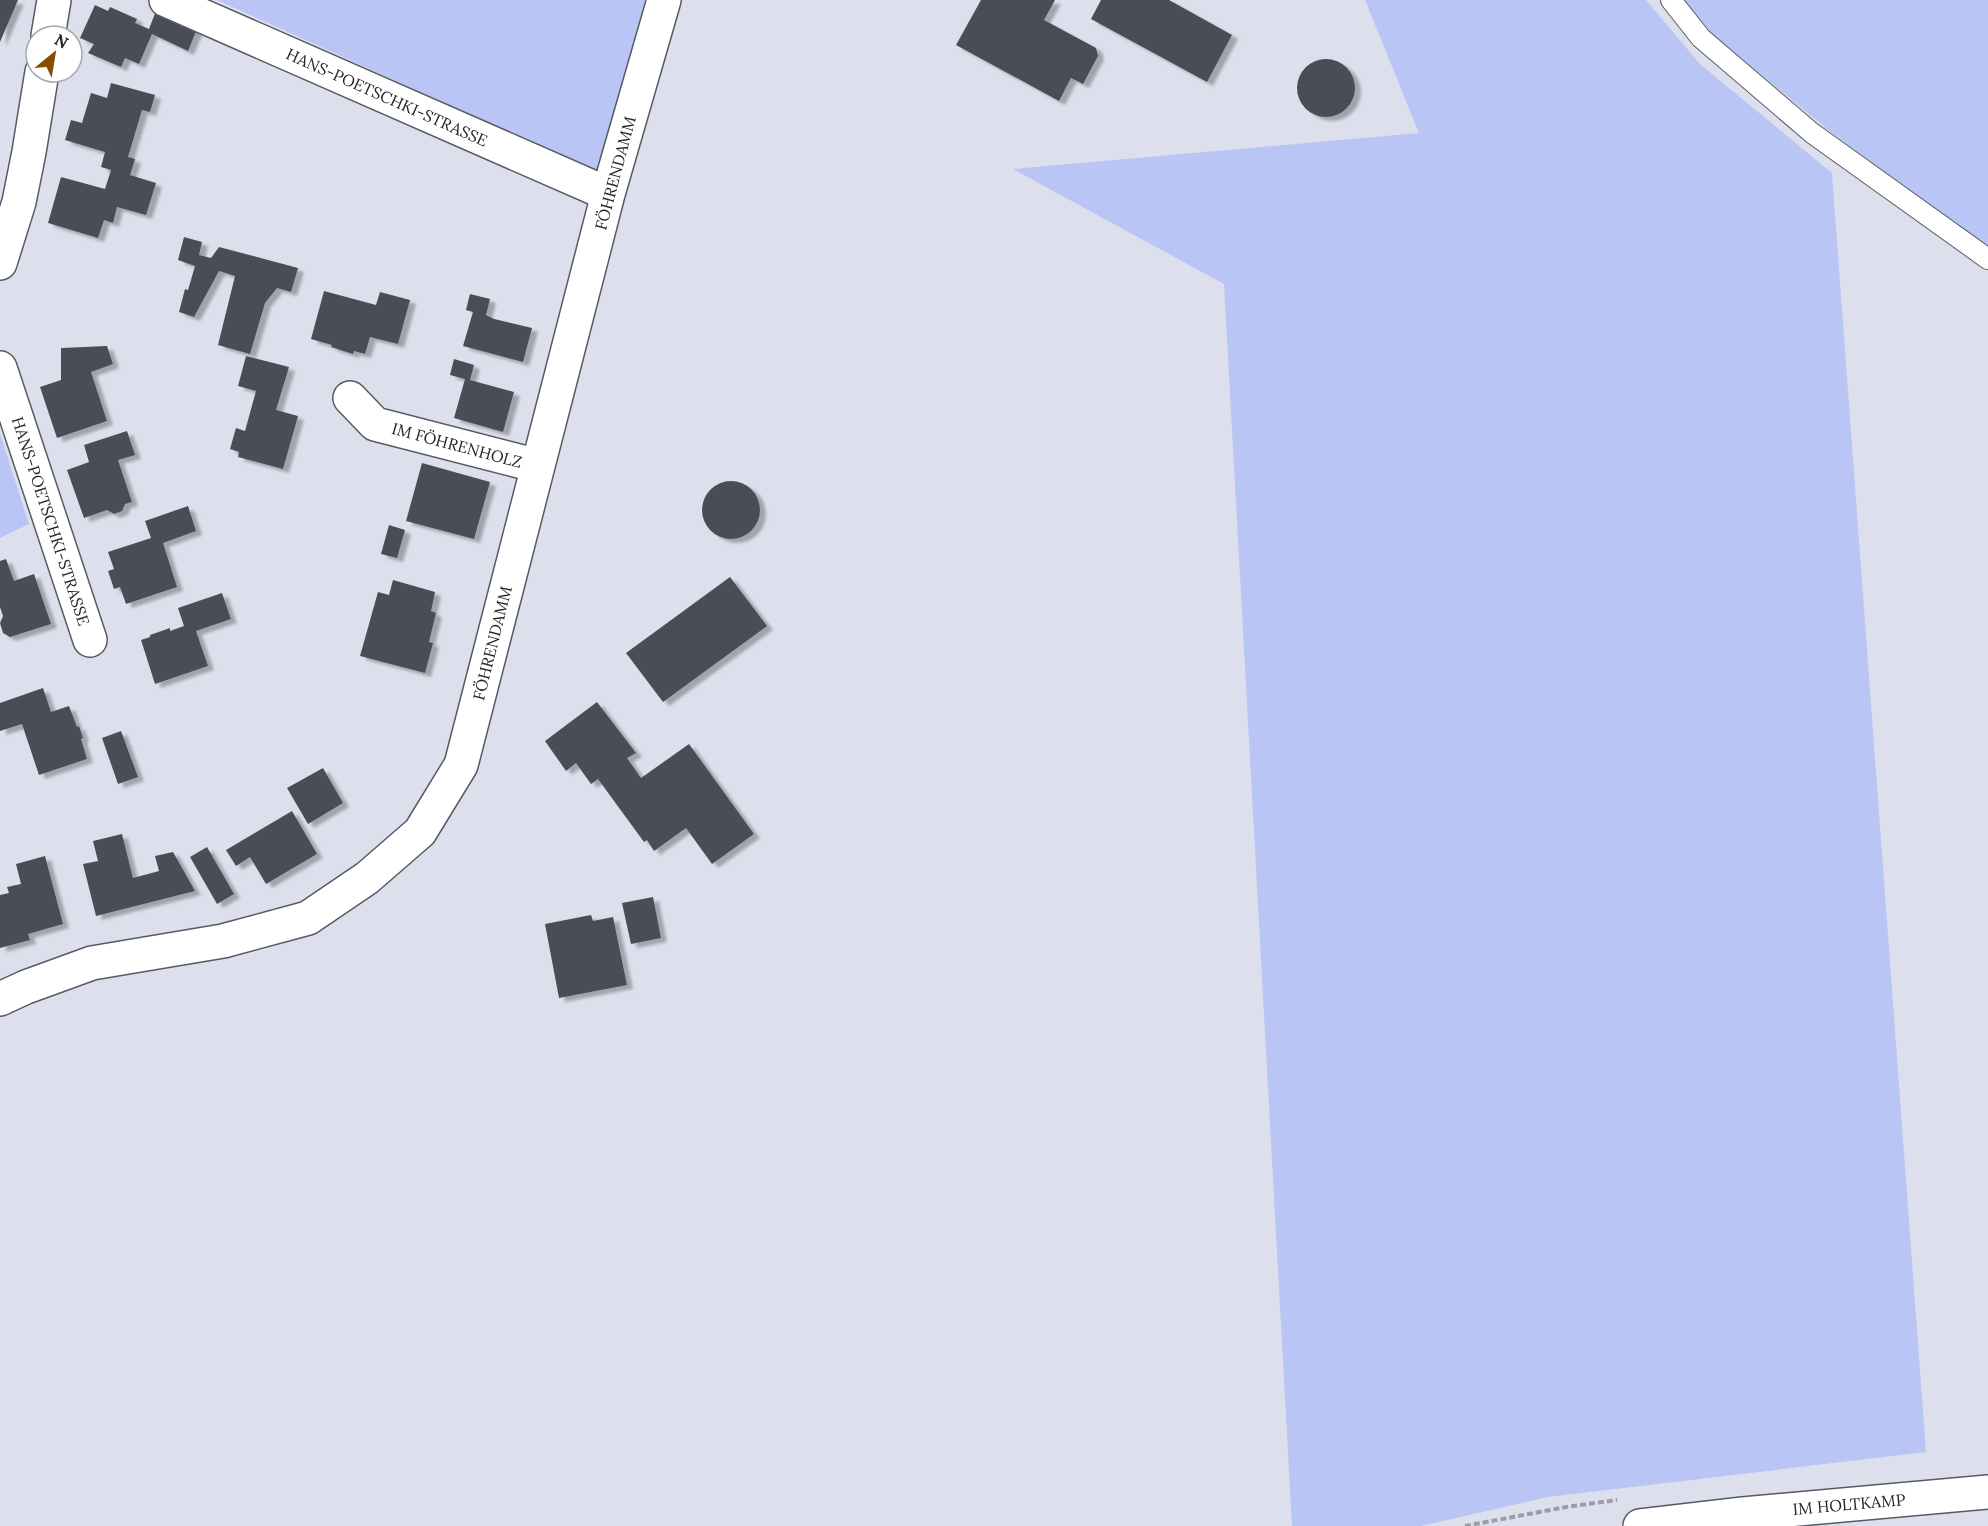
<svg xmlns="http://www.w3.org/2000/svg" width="1988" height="1526" viewBox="0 0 1988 1526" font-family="Lora,serif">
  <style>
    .green { fill: #b9c5f5 }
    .building { fill: #4b4d57; filter: url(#shadow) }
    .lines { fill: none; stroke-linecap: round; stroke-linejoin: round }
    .service-casing { stroke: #575a64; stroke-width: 22 }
    .minor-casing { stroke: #575a64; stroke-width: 36 }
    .path { stroke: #9b9ea7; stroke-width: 4; stroke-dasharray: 6 3; stroke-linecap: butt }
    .service { stroke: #fff; stroke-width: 20 }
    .minor { stroke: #fff; stroke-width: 33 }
    .labels { text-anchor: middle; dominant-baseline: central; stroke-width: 6; stroke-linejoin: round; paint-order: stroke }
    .street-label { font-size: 16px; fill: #24252a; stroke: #fff }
  </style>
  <defs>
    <filter id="shadow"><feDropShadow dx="6" dy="4" stdDeviation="1.5" flood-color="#0004"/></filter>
  </defs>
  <rect width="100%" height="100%" fill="#dde0ec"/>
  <path class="green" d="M217,0H649L602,174Z
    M1365,0H1646L1700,64L1832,173L1926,1452L1548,1497L1421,1526H1292L1224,284L1013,169L1419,133Z
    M1684,0H1988V247L1832,133L1714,36Z
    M0,434L29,524L0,538Z"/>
  <path class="building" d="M0,0H18L0,42Z
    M981,0H1055L1044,20L1096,48L1098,56L1083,84L1071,78L1059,101L956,45Z
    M1101,0H1169L1232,35L1207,82L1091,19Z
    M95,5L108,11L110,7L137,19L135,23L149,29L156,11L197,29L188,51L152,34L139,64L125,58L121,67L88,53L94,44L80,38Z
    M1297 88a29 29 0 1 1 58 0a29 29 0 1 1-58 0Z
    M111,83L155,95L150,112L142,110L128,157L135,159L130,175L156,183L146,215L117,207L113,223L104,220L98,238L48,223L61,177L105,189L111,170L101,167L105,152L65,140L71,120L82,123L91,93L107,98Z
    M184,237L202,242L199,255L211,258L219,247L298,268L291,292L277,288L265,303L250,354L218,345L235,276L219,271L194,317L179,312L185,289L188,290L195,266L178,260Z
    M324,291L376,305L380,292L410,300L398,344L370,337L365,354L354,351L353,354L331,347L332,345L311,339Z
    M470,294L490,299L486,315L494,319L532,328L523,362L463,346L473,312L466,310Z
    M107,346L113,364L91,372L107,421L57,438L40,387L61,380V348Z
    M246,356L289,367L276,410L298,416L283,469L238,457L239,452L230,449L236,428L245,431L256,391L238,386Z
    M454,359L474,365L470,380L514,392L503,432L454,418L465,379L450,375Z
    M127,431L135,455L118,460L132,502L125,504L122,511L114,514L107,510L84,518L67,470L89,462L84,445Z
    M422,463L490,482L474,539L406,521Z
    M702 510a29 29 0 1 1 58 0a29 29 0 1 1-58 0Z
    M188,506L196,531L163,543L177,587L126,604L120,587L114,589L108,571L114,569L108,552L151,538L145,521Z
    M389,525L405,530L397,558L381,554Z
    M6,559L14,581L34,574L51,624L10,637L3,633L0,623L3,616L0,607V561Z
    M730,577L767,626L663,702L626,653Z
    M393,580L435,592L431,611L436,613L429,642L433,643L425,673L360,656L378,592L389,595Z
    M222,593L231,619L196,631L208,666L155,684L141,640L150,637V635L170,628V631L184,626L178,608Z
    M43,688L51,712L69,706L77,727L79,726L83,738L81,739L87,759L39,775L22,724L0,731V703Z
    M597,702L636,753L627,758L641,778L689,744L754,834L712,864L686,828L654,851L647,840L644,842L598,779L591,784L576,763L566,771L545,741Z
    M121,731L138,777L118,784L102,738Z
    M323,768L343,803L308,824L287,788Z
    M292,811L317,854L266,884L250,857L236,866L226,850Z
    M122,834L133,878L159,871L155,856L173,852L195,891L96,916L83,864L98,861L93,841Z
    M207,847L234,894L217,904L190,857Z
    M45,856L63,924L28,934L30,940L0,948V895L9,893L7,887L21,884L16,864Z
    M653,897L661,938L631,944L622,903Z
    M591,915L593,921L613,917L627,985L559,998L545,924Z"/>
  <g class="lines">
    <defs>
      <path id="service" d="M1671,0L1701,38L1812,133L1988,259"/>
      <path id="minor" d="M166,0L608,194
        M48,36L54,0
        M0,263L19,202L29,152L42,72
        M0,368L90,640
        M350,398L375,424L538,466
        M0,999L26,987L92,963L223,941L308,918L367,878L420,832L461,765L608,194L664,0
        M1640,1526L1743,1514L1988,1492"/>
    </defs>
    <use href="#service" class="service-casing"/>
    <use href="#minor" class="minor-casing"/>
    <path class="path" d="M1465,1526L1566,1507L1617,1500"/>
    <use href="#service" class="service"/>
    <use href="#minor" class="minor"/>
  </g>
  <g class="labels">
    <g class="street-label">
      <text transform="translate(387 97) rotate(24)">HANS-POETSCHKI-STRASSE</text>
      <text transform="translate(615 173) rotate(-75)">FÖHRENDAMM</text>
      <text transform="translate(457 445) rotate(15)">IM FÖHRENHOLZ</text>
      <text transform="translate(51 521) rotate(72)">HANS-POETSCHKI-STRASSE</text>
      <text transform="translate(492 643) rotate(-76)">FÖHRENDAMM</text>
      <text transform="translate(1849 1504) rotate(-5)">IM HOLTKAMP</text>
    </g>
  </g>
  <g transform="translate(54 54) rotate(30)"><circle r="28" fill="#ffffff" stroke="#a7a8aa" stroke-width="1.5"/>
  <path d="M0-4.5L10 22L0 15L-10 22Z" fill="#874e01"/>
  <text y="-9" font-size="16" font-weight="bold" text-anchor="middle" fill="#24252a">N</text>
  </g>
</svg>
